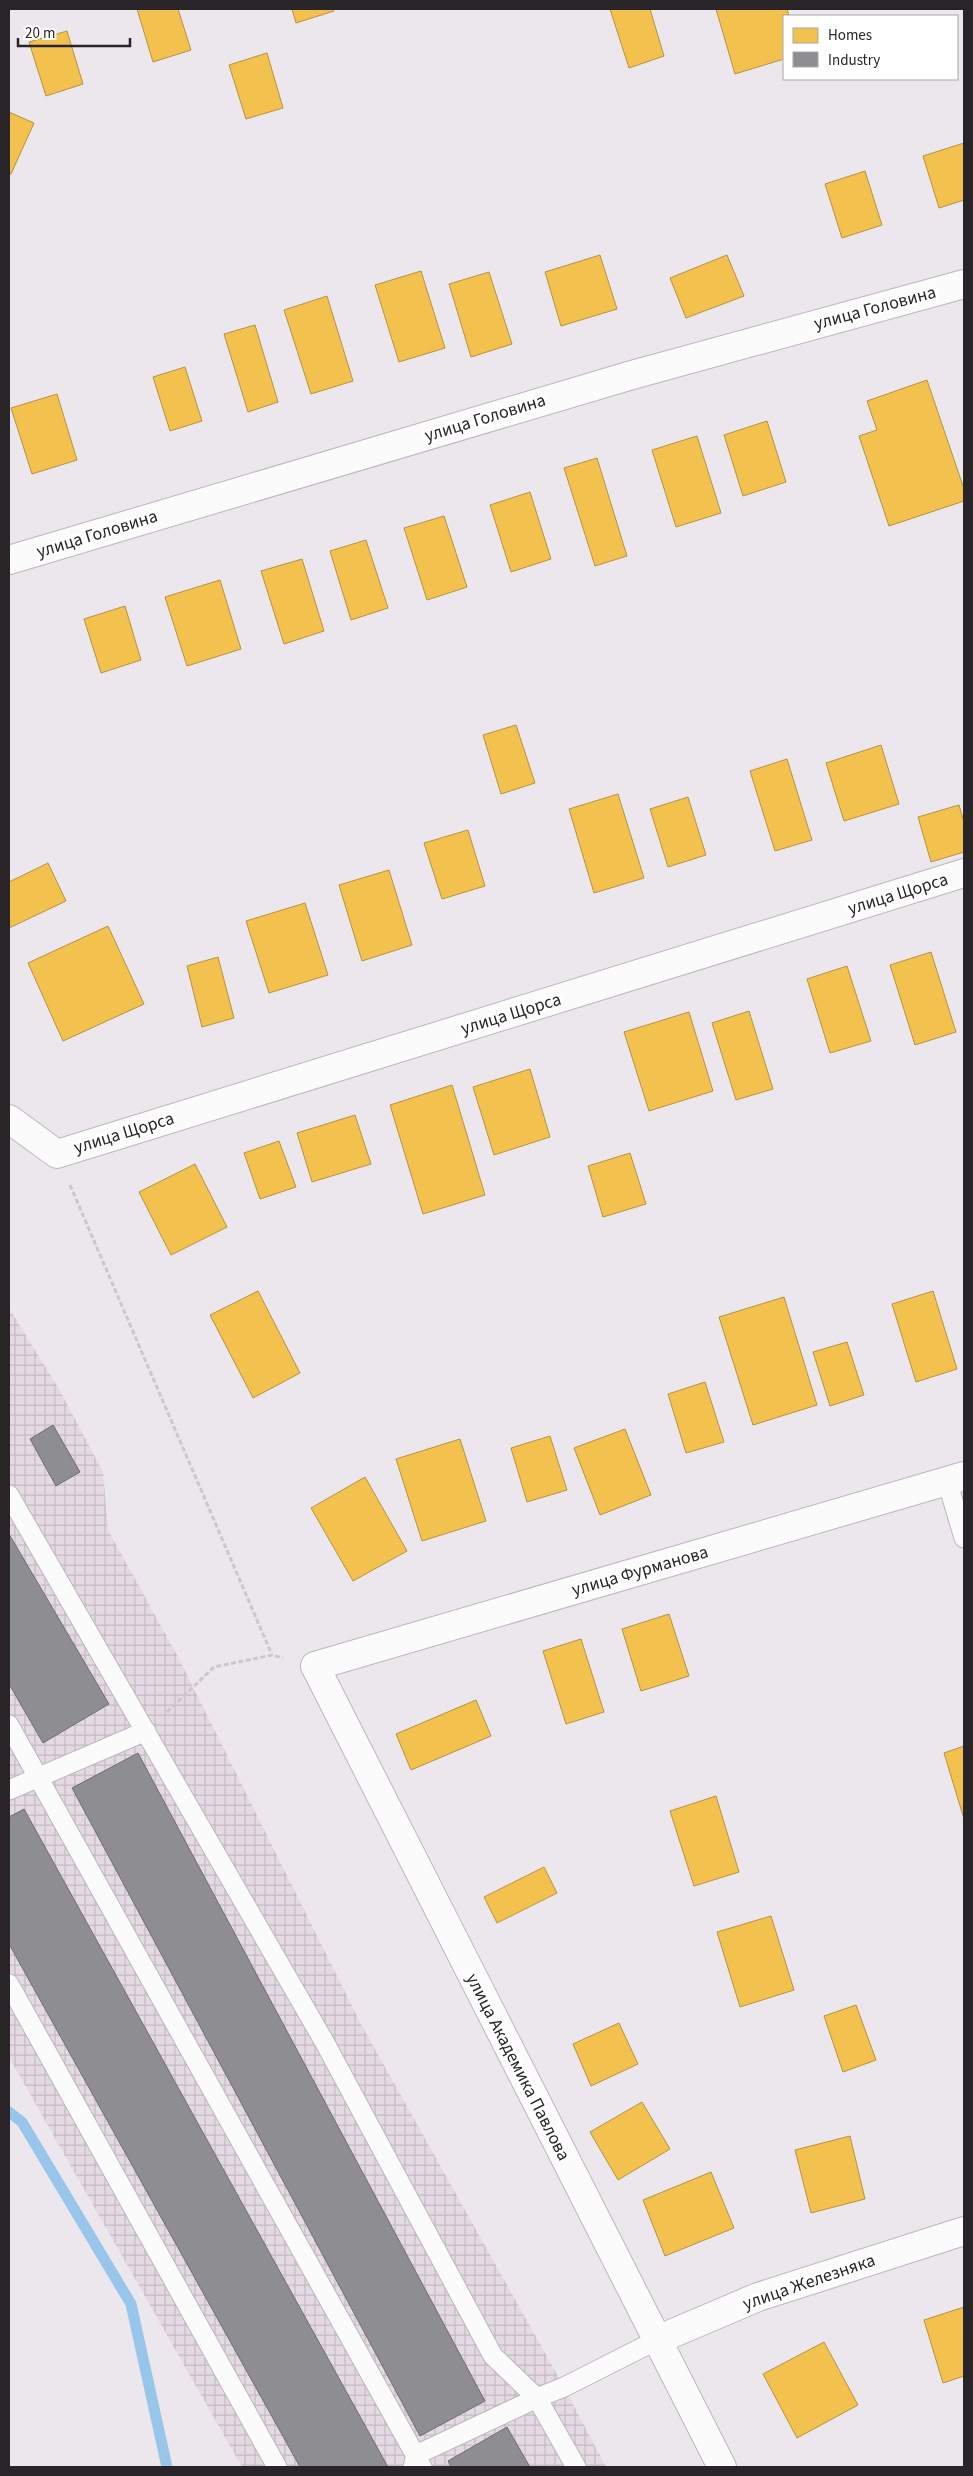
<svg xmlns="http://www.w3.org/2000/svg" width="973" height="2476" viewBox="0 0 973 2476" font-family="'Source Sans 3',sans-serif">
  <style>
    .industrial { fill: url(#industrial-grid) }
    .homes { fill: #f2c14e; stroke: #b59243 }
    .industry { fill: #8d8d92; stroke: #6f6e72 }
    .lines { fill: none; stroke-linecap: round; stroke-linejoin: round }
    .stream { stroke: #97c6ea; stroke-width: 11 }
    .lane-casing { stroke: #bbb7bb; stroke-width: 21 }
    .street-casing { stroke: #bbb7bb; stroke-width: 30 }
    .path { stroke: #cac8ca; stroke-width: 3; stroke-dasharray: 5 2.5; stroke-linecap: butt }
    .lane { stroke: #fcfbfc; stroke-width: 19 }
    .street { stroke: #fcfbfc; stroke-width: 28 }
    .labels { text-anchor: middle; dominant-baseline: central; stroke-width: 5; stroke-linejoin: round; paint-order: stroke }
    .street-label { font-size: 18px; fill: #282428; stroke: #fff }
  </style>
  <defs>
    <pattern id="industrial-grid" width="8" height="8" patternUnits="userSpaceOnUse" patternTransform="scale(1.25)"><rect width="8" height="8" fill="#e5d9e4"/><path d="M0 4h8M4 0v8" fill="none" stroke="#c4bac4"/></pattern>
  </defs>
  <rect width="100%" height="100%" fill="#ece7ec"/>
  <path class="industrial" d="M9,1308L60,1391L103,1472L108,1530L178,1657L362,2026L564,2387L606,2467H242L9,2057Z"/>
  <path class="homes" d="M137,9H178L191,50L153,62Z
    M292,9H333L334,11L296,23Z
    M610,9H650L664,56L629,68Z
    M716,9H787L789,16H784V59L735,74Z
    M67,31L83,84L46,96L29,42Z
    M267,53L283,108L246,119L229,65Z
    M9,112L34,123L11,174H9Z
    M964,143V200L939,208L923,156Z
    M865,171L882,225L842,238L825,184Z
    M600,255L617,309L561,326L545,272Z
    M727,255L744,296L686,318L670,278Z
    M421,271L445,348L399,362L375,285Z
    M489,272L512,344L471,357L449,284Z
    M327,296L353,381L311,394L284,310Z
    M255,325L278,402L248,412L224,334Z
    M185,367L202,421L170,431L153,377Z
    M927,380L964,489V501L889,526L859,436L877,430L867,401Z
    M57,394L77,460L32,474L11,408Z
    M767,421L786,482L743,496L724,435Z
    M697,436L721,513L676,527L652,450Z
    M597,458L627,556L595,566L564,468Z
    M530,492L551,559L511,572L490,505Z
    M444,516L467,587L427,600L404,528Z
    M366,540L388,608L351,620L330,551Z
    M302,559L324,631L284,644L261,571Z
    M220,580L241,649L187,666L165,597Z
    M125,606L141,660L101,673L84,619Z
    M516,725L535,783L501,794L483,735Z
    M881,745L899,804L844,821L826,763Z
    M787,759L812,840L775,851L750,771Z
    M618,794L644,878L594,893L569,809Z
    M688,797L706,855L668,867L650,809Z
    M959,805L964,822V852L931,862L918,817Z
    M468,830L485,886L442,899L424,843Z
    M48,863L66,901L9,928V882Z
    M389,870L412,945L362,961L339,885Z
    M305,903L328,975L269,993L246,921Z
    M108,926L144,1004L63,1041L28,963Z
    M931,952L956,1032L915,1045L890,965Z
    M218,957L234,1018L202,1027L187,966Z
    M847,966L871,1041L830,1053L807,979Z
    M749,1011L773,1089L736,1100L712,1023Z
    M689,1012L713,1091L649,1111L624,1032Z
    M530,1069L550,1137L494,1155L473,1087Z
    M452,1085L485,1195L423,1214L390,1105Z
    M355,1115L371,1164L312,1182L297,1133Z
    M279,1141L296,1187L260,1199L244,1153Z
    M630,1153L646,1204L603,1217L588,1166Z
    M195,1164L227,1227L171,1255L139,1192Z
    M258,1291L300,1373L253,1398L210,1315Z
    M933,1291L957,1369L916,1382L892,1304Z
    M784,1297L817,1405L753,1425L719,1317Z
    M847,1342L864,1395L830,1406L813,1352Z
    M705,1382L724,1442L686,1453L668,1394Z
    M625,1429L651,1495L600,1515L574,1448Z
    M550,1436L567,1490L527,1502L511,1448Z
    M460,1439L486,1521L422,1541L396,1459Z
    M365,1477L407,1551L353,1581L311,1508Z
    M669,1614L689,1676L641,1691L622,1629Z
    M581,1639L604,1712L566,1724L543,1651Z
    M476,1700L491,1736L411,1770L396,1734Z
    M964,1746V1819L944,1753Z
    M716,1796L739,1872L694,1886L670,1811Z
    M544,1867L557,1893L497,1923L484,1897Z
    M771,1916L794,1990L740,2007L717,1932Z
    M856,2005L876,2060L843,2072L824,2016Z
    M619,2023L638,2064L591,2086L573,2044Z
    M642,2102L670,2149L618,2180L590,2132Z
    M850,2136L865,2199L811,2213L795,2150Z
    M711,2172L734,2228L665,2256L643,2200Z
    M964,2307V2376L943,2383L924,2320Z
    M824,2342L858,2405L797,2438L763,2374Z"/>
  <path class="industry" d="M53,1425L80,1472L56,1486L30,1439Z
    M9,1534L109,1704L43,1743L9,1684Z
    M138,1753L485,2401L420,2436L72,1788Z
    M24,1809L388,2467H300L9,1944V1817Z
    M507,2427L530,2467H451L448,2461Z"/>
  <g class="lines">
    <path class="stream" d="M9,2112L22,2122L131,2304L167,2467"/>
    <defs>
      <path id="lane" d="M947,1481L964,1538
        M9,1495L325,2043L493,2356L537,2398L564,2387L657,2340
        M9,1725L422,2467
        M9,1790L146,1731
        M9,1984L277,2467
        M413,2467L416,2455L537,2398L576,2467"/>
      <path id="street" d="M9,560L632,375L964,284
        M9,1119L57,1154L964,873
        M657,2340L758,2297L964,2231
        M722,2467L315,1666L964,1476"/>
    </defs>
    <use href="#lane" class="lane-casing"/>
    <use href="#street" class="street-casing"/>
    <path class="path" d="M70,1185L272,1655
      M167,1712L214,1667L272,1655L283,1658"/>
    <use href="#lane" class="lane"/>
    <use href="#street" class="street"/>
  </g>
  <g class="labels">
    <g class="street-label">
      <text transform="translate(875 308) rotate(-15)">улица Головина</text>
      <text transform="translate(485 418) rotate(-17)">улица Головина</text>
      <text transform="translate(97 534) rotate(-17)">улица Головина</text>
      <text transform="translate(898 894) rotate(-17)">улица Щорса</text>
      <text transform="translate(511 1014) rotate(-17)">улица Щорса</text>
      <text transform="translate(124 1133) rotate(-17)">улица Щорса</text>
      <text transform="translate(640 1571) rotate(-16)">улица Фурманова</text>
      <text transform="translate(518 2067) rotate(63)">улица Академика Павлова</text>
      <text transform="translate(809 2282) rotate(-19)">улица Железняка</text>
    </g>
  </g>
  <rect width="973" height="2476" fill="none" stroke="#282428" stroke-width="20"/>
  <rect x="783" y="15" width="175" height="65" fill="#ffffff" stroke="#a9a7a9"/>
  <rect x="793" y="28" width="25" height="15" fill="#f2c14e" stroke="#a9a7a9"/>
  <text x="828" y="40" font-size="15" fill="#282428">Homes</text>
  <rect x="793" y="52" width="25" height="15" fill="#8d8d92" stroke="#a9a7a9"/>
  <text x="828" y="65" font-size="15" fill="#282428">Industry</text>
  <path d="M18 38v8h112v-8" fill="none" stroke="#282428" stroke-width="2.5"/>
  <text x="25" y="38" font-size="15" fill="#282428" stroke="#ffffff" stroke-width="4" paint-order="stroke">20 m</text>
</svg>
